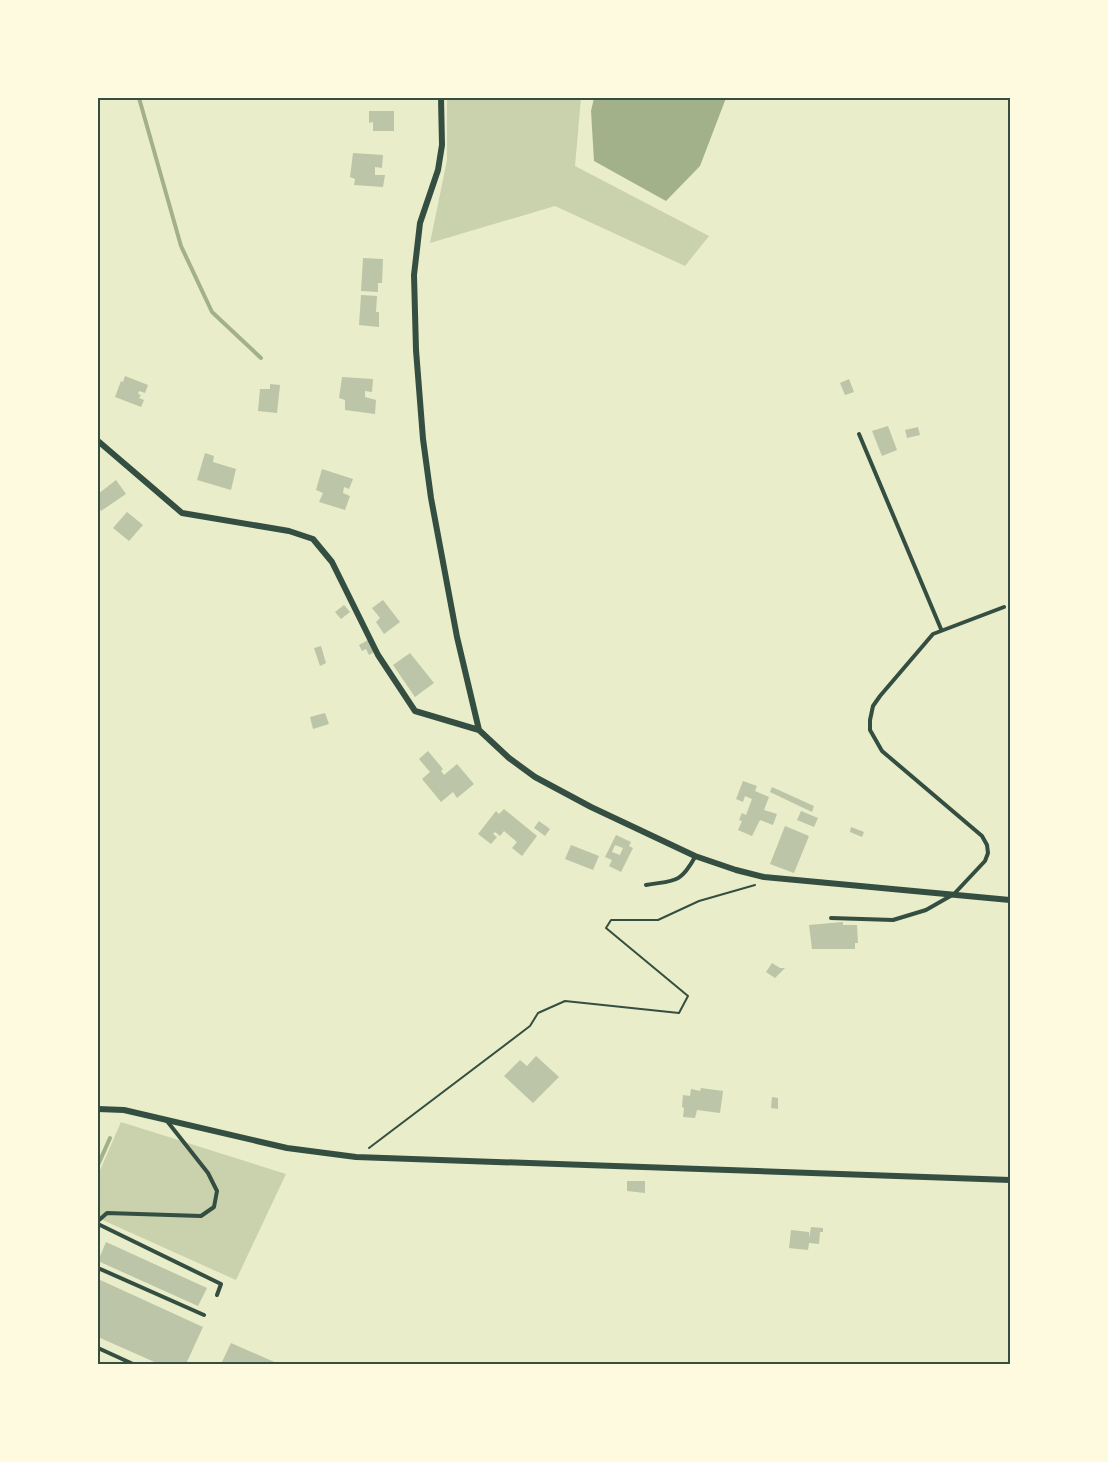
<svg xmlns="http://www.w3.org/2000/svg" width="1108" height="1462" viewBox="0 0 1108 1462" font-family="'Sofia Sans Condensed',sans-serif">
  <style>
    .green { fill: #cad2ad }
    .water { fill: #a3b18a }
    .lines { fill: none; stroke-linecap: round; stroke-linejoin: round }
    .stream { stroke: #a3b18a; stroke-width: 4 }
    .building { fill: #bcc5a7; fill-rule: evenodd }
    .path { stroke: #344e41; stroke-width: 2 }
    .service { stroke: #344e41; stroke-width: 4 }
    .minor { stroke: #344e41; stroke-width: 6 }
    .neatline { fill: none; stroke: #344e41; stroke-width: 2 }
  </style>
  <rect width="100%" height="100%" fill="#e9edc9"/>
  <path class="green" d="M447,98H581L575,166L709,236L685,266L555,206L430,243L447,160Z
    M121,1122L286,1174L236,1280L98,1218V1175Z"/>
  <path class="water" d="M594,98H726L700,166L666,201L594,161L591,111Z"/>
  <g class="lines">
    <path class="stream" d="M139,98L181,246L212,312L261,358
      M98,1165L110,1138"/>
  </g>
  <path class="building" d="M369,111H394V131H373V122L369,123Z
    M353,153L383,155L382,168L375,167V175H385L383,187L354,185L355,179L350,177Z
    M363,258L383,259L382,283H378V292L361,291Z
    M361,295L377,296L376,312H379V327L359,325Z
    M125,376L148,385L145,393L139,391L138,394L141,395L139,398L144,400L141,407L115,397L121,381L123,382Z
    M342,377L373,379L372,392L365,391V397L376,400L375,414L345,410V400L339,398Z
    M849,379L854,392L845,395L840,383Z
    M270,384L280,385L277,413L258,411L260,389H270Z
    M888,426L897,450L882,456L872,431Z
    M918,427L920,435L907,438L905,430Z
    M205,453L214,456L213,462L236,469L231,490L197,480Z
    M322,469L353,479L349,489L344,487L343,493L350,496L345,510L319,502L323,493L316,490Z
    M116,480L126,494L101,511L98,505V494Z
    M127,512L143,525L129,541L113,528Z
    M383,600L400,622L384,634L376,622L380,618L372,608Z
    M344,605L350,612L341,619L335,612Z
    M368,640L374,652L369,655L366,649L362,651L359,645Z
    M321,646L326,663L320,666L314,648Z
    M410,653L434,683L415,697L393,665Z
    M325,713L329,724L313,729L310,717Z
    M428,751L443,769L441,771L444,775L457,764L474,784L457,798L453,792L441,802L422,779L430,772L419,759Z
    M743,781L757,786L755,791L769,797L764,810L777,814L773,825L760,820L752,836L738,830L742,821L739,820L742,813L746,815L752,799L745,796L743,802L736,799Z
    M772,787L814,806L812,812L770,792Z
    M504,809L537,836L522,856L512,848L517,842L504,831L500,836L495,832L493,834L497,837L491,844L478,834L496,811L499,814Z
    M801,811L818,818L814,827L797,820Z
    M539,821L550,829L545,836L534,828Z
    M785,826L809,836L794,873L770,864Z
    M851,827L864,832L862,837L850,832Z
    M616,835L631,842L629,846L633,848L621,872L609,866L612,860L605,857ZM615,845L623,848L620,855L612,852Z
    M571,845L599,856L593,870L565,859Z
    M843,922V925H857L858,943H855V949H812L809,925Z
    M772,963L780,968H785L775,978L766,972Z
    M536,1056L559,1077L533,1103L504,1076L520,1060L527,1066Z
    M701,1088L723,1091L720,1113L697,1110L695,1118L683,1117L684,1108L682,1107L683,1095L690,1096L691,1089L700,1091Z
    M772,1097L778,1098V1109L771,1108Z
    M627,1181H645V1193L627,1191Z
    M811,1227L823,1228V1232H820L819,1244L809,1243L808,1250L789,1248L791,1230L809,1232V1238Z
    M106,1242L207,1288L198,1306L98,1261Z
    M98,1279L203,1327L186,1364H159L98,1337Z
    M231,1343L279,1364H221Z"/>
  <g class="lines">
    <path class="path" d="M369,1148L530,1026L538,1013L565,1001L679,1013L688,996L606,928L611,920H658L699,901L755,885"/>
    <path class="service" d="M859,434L941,629
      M646,885C675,880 680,884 695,857
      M831,918L893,920L926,910L954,894L985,861L988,853L987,845L982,836L882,751L870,730V720L873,706L880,696L933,634L1004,607
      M98,1221L107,1213L201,1216L214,1207L217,1191L208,1173L167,1121
      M98,1224L221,1284L217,1295
      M98,1268L204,1315
      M98,1348L133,1364"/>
    <path class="minor" d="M441,98L442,145L438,170L420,223L414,275L416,350L423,439L431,498L457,637L479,730L509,758L535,777L591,807L695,856L736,870L764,877L1010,900
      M98,441L182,513L289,531L313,539L332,562L378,655L415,711L479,730
      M98,1109L124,1110L287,1148L356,1157L1010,1180"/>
  </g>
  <rect width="1108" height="1462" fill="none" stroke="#fefae0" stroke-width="198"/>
  <rect x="99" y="99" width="910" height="1264" class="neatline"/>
</svg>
